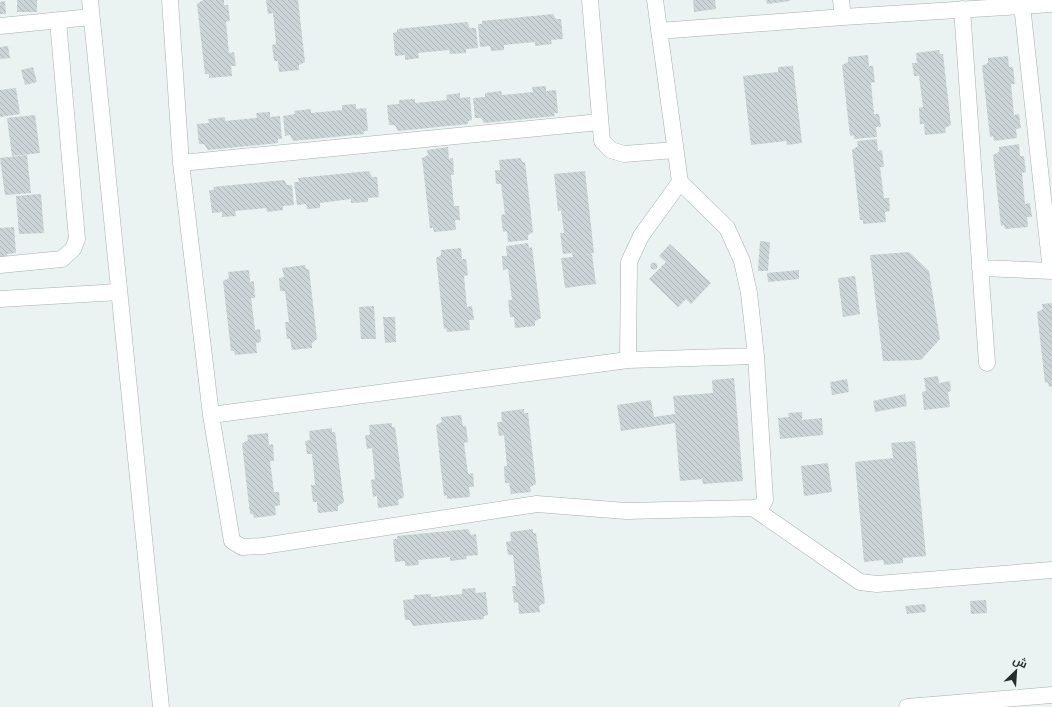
<svg xmlns="http://www.w3.org/2000/svg" width="1052" height="707" viewBox="0 0 1052 707" font-family="Georgia,Cairo,serif">
  <style>
    .building { fill: url(#building-back-hatch) }
    .lines { fill: none; stroke-linecap: round; stroke-linejoin: round }
    .minor-casing { stroke: #a6afae; stroke-width: 17 }
    .minor { stroke: #fff; stroke-width: 16 }
  </style>
  <defs>
    <pattern id="building-back-hatch" width="6" height="6" patternUnits="userSpaceOnUse"><rect width="6" height="6" fill="#cbd4d6"/><path d="M-1 5l2 2M0 0l6 6M5-1l2 2" fill="none" stroke="#aeb6b8"/></pattern>
  </defs>
  <rect width="100%" height="100%" fill="#eaf3f2"/>
  <path class="building" d="M17,0H37V12H17Z
    M203,0H224V5H228L230,21L226,22L229,53L234,52L236,66H231L232,76L209,78V74H205L197,4Z
    M266,0H298L305,62L299,65V70L279,72L278,61H274L272,45L276,44L273,13L268,14Z
    M693,0H715L716,9L694,12Z
    M766,0H790V1L767,4Z
    M5,1L6,14H0V2Z
    M553,14L556,19H561L563,39L551,40L552,44L535,46V42L504,45V50L491,51L490,46L480,47L478,24H482V21Z
    M467,22L470,28H476L478,48L466,49V53L450,54L449,50L418,53L419,58L405,60V55L395,56L393,33L397,32V29Z
    M8,46L10,58L0,59V47Z
    M939,50L940,54H943L951,125L945,128L946,133L925,135L924,124H920L919,108L923,107L919,76H914L912,63H917L916,53Z
    M868,55L869,66H873L875,82L871,83L874,114H879L881,127H876L877,137L854,139V135L850,136L842,65L848,62V57Z
    M1008,56L1009,67H1013L1015,84H1011L1014,115L1019,114L1021,128L1016,129L1017,138L994,141L993,136L990,137L982,66L988,63V58Z
    M793,66L802,143L787,145L786,141L751,145L743,76L778,72V67Z
    M33,67L37,82L25,85L21,70Z
    M546,86V91L556,90L558,113H554L555,116L484,123L481,118H475L473,98L485,97V93L501,91L502,95L533,92L532,87Z
    M16,88L20,114L0,117V90Z
    M460,93V98L470,97L472,120L468,121V124L398,131L395,125H389L387,105L399,104V100L415,99V103L447,100L446,95Z
    M356,104V109L366,108L368,131H364V134L293,141L290,135L285,136L283,116L295,114L294,111L311,109V113L342,110V105Z
    M270,112V117L280,116L282,139H278V143L208,150L204,144H199L197,124L209,123L208,119L225,117V121L257,118L256,113Z
    M35,115L40,153L12,156L7,118Z
    M877,139L878,151L882,150L884,167H880L884,198H889L890,211L885,212L886,222L863,224V220H860L852,150L858,146L857,141Z
    M1019,144L1020,156H1024L1026,172L1022,173L1025,204L1030,203L1032,217H1027L1028,227L1005,229L1004,225L1001,226L993,155L999,152V147Z
    M448,147L449,159L453,158L454,175H451L454,206H459L460,220H455L456,230L434,232L433,228H430L422,158L428,155L427,150Z
    M27,155L31,193L5,195L0,158Z
    M521,158L522,162H525L533,232L528,235V240L508,242L507,231L503,232L501,215L505,214L501,184H496L495,170H500L499,160Z
    M369,171L372,177H377L379,197L368,198V202L351,203V199L320,203V208L307,209L306,204L297,205L294,182H299L298,178Z
    M585,171L594,253L583,255L592,254L596,284L565,288L561,258L573,257L572,253L563,254L560,233H564L561,210L558,211L554,174Z
    M284,180L287,185H292L294,205L283,206V210L267,212L266,208L235,211L236,216L222,217V212L212,213L209,190H214L213,187Z
    M41,194L44,233L19,234L16,196Z
    M14,227L16,253L7,254L8,258L0,259V228Z
    M760,241L770,242L768,271H758Z
    M528,243L529,248L532,247L541,318L535,321V326L515,328L514,317H510L508,300H512L508,269L503,270L502,256H507L506,246Z
    M670,244L711,283L691,304L686,299L678,307L649,279L666,262L659,256Z
    M461,248L462,259H466L468,275L464,276L467,307L472,306L474,320H469L470,330L447,332L446,328L444,329L436,258L441,255V250Z
    M909,252L929,271L940,339L921,360L883,361L870,255Z
    M650.5 266a3.5 3.5 0 1 1 7 0a3.5 3.5 0 1 1-7 0Z
    M305,265L306,269H309L317,339L312,343V348L292,350L290,339H287L285,322H289L285,291H280L279,278L284,277L282,268Z
    M249,270L250,282L254,281L255,298H251L255,330L260,329L261,342L256,343L257,353L235,355L234,351H231L223,281L229,278L228,272Z
    M799,270V279L768,282L767,273Z
    M855,276L860,314L843,317L838,278Z
    M1052,303V386L1049,387L1048,382L1045,383L1037,312L1043,309L1042,304Z
    M374,306L376,339H361L359,307Z
    M383,317H395L396,342L385,343Z
    M938,376L939,383L950,381L951,391L948,392L950,407L924,410L922,392L926,391L924,378Z
    M734,378L743,481L703,484L702,479L680,481L675,423L621,431L617,405L651,400L654,417L675,414L673,396L713,393L712,380Z
    M847,379L849,392L832,395L830,382Z
    M905,394L907,406L875,412L873,401Z
    M524,409V413H528L536,484L530,487L531,492L511,494L509,483H505L504,466H507L504,435L499,436L497,422H502L501,412Z
    M802,412V420L822,418L823,435L780,439L778,418L789,417L788,413Z
    M461,415L463,426H466L468,442L464,443L468,474L473,473L474,487H469L470,497L447,499V495L444,496L436,425L442,422L441,417Z
    M392,423V427H395L404,497L398,500L399,505L378,508L377,496L373,497L371,480L375,479L372,448L367,449L365,435H370L369,425Z
    M332,428V432H335L344,502L338,506V511L318,513L317,502H313L311,485H315L312,454H307L305,441L310,440L309,431Z
    M268,433L269,445L273,444L274,461H270L274,492H279L280,505L275,506L276,515L254,518L253,514H250L242,444L248,440L247,435Z
    M915,441L926,556L903,558V563L884,565L883,560L864,562L855,462L893,458L891,443Z
    M828,463L832,492L804,496L801,466Z
    M468,529L471,535L476,534L478,555L466,556L467,559L450,561V557L418,560L419,565L405,566V561L395,562L393,539H397V536Z
    M533,529V533H536L545,603L539,606L540,612L519,614L518,602L514,603L512,586H516L513,555H508L506,542L511,541L510,532Z
    M475,588L476,593L486,592L488,615L484,616V619L413,626L410,620H405L403,600L414,599V595L431,594V597L462,594V589Z
    M986,600L987,613L971,614L970,601Z
    M925,604L926,612L907,614L905,606Z"/>
  <g class="lines">
    <defs>
      <path id="minor" d="M90,0L161,707
        M170,0L181,163L211,415L232,541L242,547L263,546L537,504L626,511L753,508L761,507L765,500L756,356L749,293L742,261L727,228L680,182
        M590,0L602,141L611,150L624,154L675,150
        M841,0L843,17
        M1022,5L1051,271
        M962,9L987,363
        M0,26L91,17
        M659,31L843,17L1052,4
        M181,163L600,122
        M0,265L62,259L73,249L77,239L58,21
        M980,268L1052,271
        M0,299L119,292
        M628,360L629,262L641,236L680,182L655,0
        M211,415L628,360L756,356
        M753,508L860,582L877,584L1052,570
        M907,707L1052,695"/>
    </defs>
    <use href="#minor" class="minor-casing"/>
    <use href="#minor" class="minor"/>
  </g>
  <g transform="translate(1016 671) rotate(25)" stroke="#eaf3f2" stroke-width="3" paint-order="stroke">
  <path d="M0-3L7 15L0 10L-7 15Z" fill="#282b2b"/>
  <text y="-6" font-size="11" font-weight="bold" text-anchor="middle" fill="#282b2b">ش</text>
  </g>
</svg>
